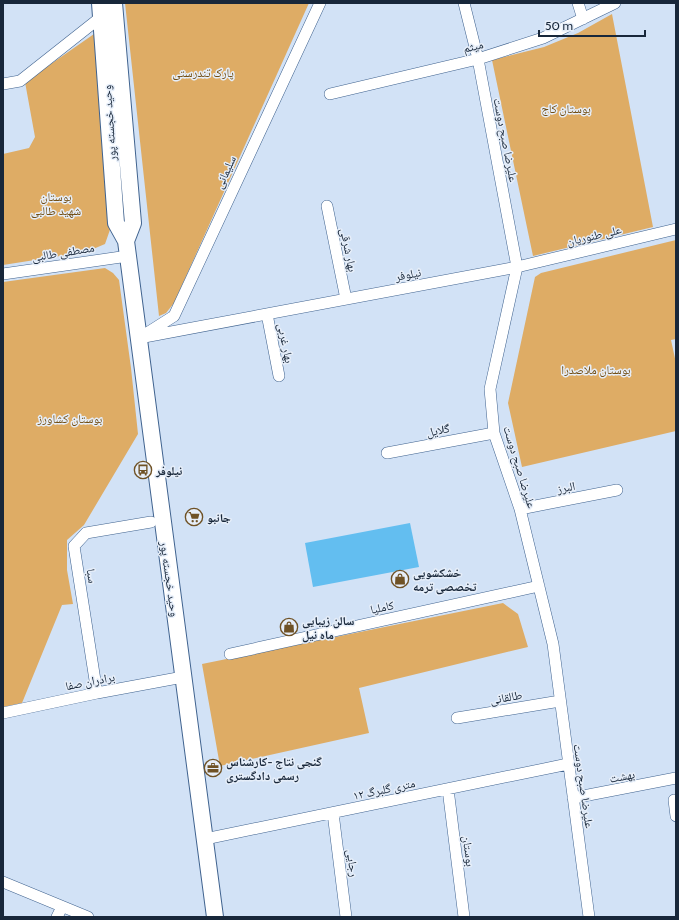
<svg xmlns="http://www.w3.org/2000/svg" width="679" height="920" viewBox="0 0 679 920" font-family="Cabin,'Noto Naskh Arabic',sans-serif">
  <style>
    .green { fill: #deac65 }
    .building { fill: #63bef0 }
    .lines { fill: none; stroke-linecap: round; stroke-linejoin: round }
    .minor-casing { stroke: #40638f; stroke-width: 12 }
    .secondary-casing { stroke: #40638f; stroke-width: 18 }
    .minor { stroke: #fff; stroke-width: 11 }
    .secondary { stroke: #fff; stroke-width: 16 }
    .labels { text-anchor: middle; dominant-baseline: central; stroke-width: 3; stroke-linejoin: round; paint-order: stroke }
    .street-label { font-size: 12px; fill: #18273a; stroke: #e6eef9 }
    .park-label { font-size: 12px; fill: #714d12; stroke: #e6eef9 }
    .poi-label { font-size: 12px; font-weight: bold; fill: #18273a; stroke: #e6eef9; text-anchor: start }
  </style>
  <rect width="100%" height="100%" fill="#d2e2f6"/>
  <path class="green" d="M125,3H309L174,303L166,313L159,316Z
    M612,14L653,227L533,256L492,60L544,47L578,33Z
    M94,34L112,224L105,244L86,252L3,265V154L29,148L35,137L25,82Z
    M676,240V339L671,340L676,363V431L522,467L508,403L535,277L541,273Z
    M105,268L113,273L119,280L131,368L138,434L84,525L67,540V570L73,604L62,605L22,703L3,707V282Z
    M503,603L518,614L528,647L359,688L369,733L220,766L202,664Z"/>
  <path class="building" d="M410,523L419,567L313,587L305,543Z"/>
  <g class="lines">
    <defs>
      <path id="minor" d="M464,3L478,59L517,267L490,389L494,433L520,509L553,644L589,917
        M578,3L583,19
        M3,84L20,81L101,17
        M330,94L478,59L543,38L615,3
        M327,206L346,299
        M3,274L128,256
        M267,314L279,376
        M144,335L174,316L320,3
        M139,338L517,267L676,229
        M387,453L494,433
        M520,509L617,490
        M230,654L539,586
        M97,693L74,546L86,533L151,522
        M3,713L97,693L183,677
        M457,718L560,701
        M448,789L464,917
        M573,798L676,778
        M674,800L676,816
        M333,813L346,917
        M205,839L568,764
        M3,882L88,917
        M57,917L62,907"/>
      <path id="secondary" d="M100,3L116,223L126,241L215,917
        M114,3L133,223L126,241"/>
    </defs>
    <use href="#minor" class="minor-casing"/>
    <use href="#secondary" class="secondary-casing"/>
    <use href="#minor" class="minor"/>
    <use href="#secondary" class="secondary"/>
  </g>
  <defs>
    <symbol id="bus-ring" viewBox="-11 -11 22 22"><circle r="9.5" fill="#e6eef9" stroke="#6f5226" stroke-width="1.5"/><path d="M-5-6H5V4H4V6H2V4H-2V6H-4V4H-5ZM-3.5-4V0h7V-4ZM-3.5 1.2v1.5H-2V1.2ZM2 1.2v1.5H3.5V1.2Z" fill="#6f5226"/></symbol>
    <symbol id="supermarket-ring" viewBox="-11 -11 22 22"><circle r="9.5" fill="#e6eef9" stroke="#6f5226" stroke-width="1.5"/><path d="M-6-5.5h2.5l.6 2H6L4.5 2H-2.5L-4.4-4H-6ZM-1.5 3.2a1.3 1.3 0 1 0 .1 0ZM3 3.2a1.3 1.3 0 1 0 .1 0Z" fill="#6f5226"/></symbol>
    <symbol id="shop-ring" viewBox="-11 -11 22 22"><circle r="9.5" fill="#e6eef9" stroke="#6f5226" stroke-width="1.5"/><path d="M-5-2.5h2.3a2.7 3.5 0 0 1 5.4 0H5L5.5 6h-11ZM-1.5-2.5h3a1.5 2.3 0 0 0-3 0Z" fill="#6f5226"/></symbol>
    <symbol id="office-ring" viewBox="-11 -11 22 22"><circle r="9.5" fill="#e6eef9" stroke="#6f5226" stroke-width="1.5"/><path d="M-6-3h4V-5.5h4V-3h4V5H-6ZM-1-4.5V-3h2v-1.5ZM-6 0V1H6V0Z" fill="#6f5226"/></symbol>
  </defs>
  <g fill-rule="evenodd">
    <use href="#bus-ring" x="133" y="460" width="20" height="20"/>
    <use href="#supermarket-ring" x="184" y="507" width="20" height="20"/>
    <use href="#shop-ring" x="390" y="569" width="20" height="20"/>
    <use href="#shop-ring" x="279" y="617" width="20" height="20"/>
    <use href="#office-ring" x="203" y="758" width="20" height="20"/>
  </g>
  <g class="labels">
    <g class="street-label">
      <text transform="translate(473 46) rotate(-14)">میثم</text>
      <text transform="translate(109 123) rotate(-94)">وحید خجسته پور</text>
      <text transform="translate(506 140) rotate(79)">علیرضا صبح دوست</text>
      <text transform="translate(225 172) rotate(-65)">سلیمانی</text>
      <text transform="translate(594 235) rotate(-13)">علی طنوریان</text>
      <text transform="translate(349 250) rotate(79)">بهار شرقی</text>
      <text transform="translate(63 252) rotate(-9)">مصطفی طالبی</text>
      <text transform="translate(408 274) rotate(-11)">نیلوفر</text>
      <text transform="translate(286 343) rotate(79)">بهار غربی</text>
      <text transform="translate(438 430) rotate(-11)">گلایل</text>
      <text transform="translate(520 467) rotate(73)">علیرضا صبح دوست</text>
      <text transform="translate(566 487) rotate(-11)">البرز</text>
      <text transform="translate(92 576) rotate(81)">سبا</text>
      <text transform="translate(170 579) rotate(82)">وحید خجسته پور</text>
      <text transform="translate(382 607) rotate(-12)">کاملیا</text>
      <text transform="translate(90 681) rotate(-11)">برادران صفا</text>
      <text transform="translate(506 697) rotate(-10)">طالقانی</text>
      <text transform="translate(622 776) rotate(-11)">بهشت</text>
      <text transform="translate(584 786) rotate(82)">علیرضا صبح دوست</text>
      <text transform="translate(384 789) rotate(-12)">۱۲ متری گلبرگ</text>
      <text transform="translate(469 851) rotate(83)">بوستان</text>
      <text transform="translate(353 863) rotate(83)">رجایی</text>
    </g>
    <g class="park-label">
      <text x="203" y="72">پارک تندرستی</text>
      <text x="566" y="108">بوستان کاج</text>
      <text x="56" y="196">بوستان<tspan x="56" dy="14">شهید طالبی</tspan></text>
      <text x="596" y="369">بوستان ملاصدرا</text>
      <text x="70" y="418">بوستان کشاورز</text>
    </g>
    <g class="poi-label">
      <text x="156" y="470">نیلوفر</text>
      <text x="207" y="517">جانبو</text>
      <text x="413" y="572">خشکشویی<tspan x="413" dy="14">تخصصی ترمه</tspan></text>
      <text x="302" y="620">سالن زیبایی<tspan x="302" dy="14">ماه نیل</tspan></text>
      <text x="226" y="761">گنجی نتاج -کارشناس<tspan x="226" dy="14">رسمی دادگستری</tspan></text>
    </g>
  </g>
  <rect width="679" height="920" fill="none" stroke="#18273a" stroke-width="8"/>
  <path d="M539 30v6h106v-6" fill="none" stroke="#18273a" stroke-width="2"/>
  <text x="545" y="30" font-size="12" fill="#18273a" stroke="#e6eef9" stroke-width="3" paint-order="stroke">50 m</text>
</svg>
